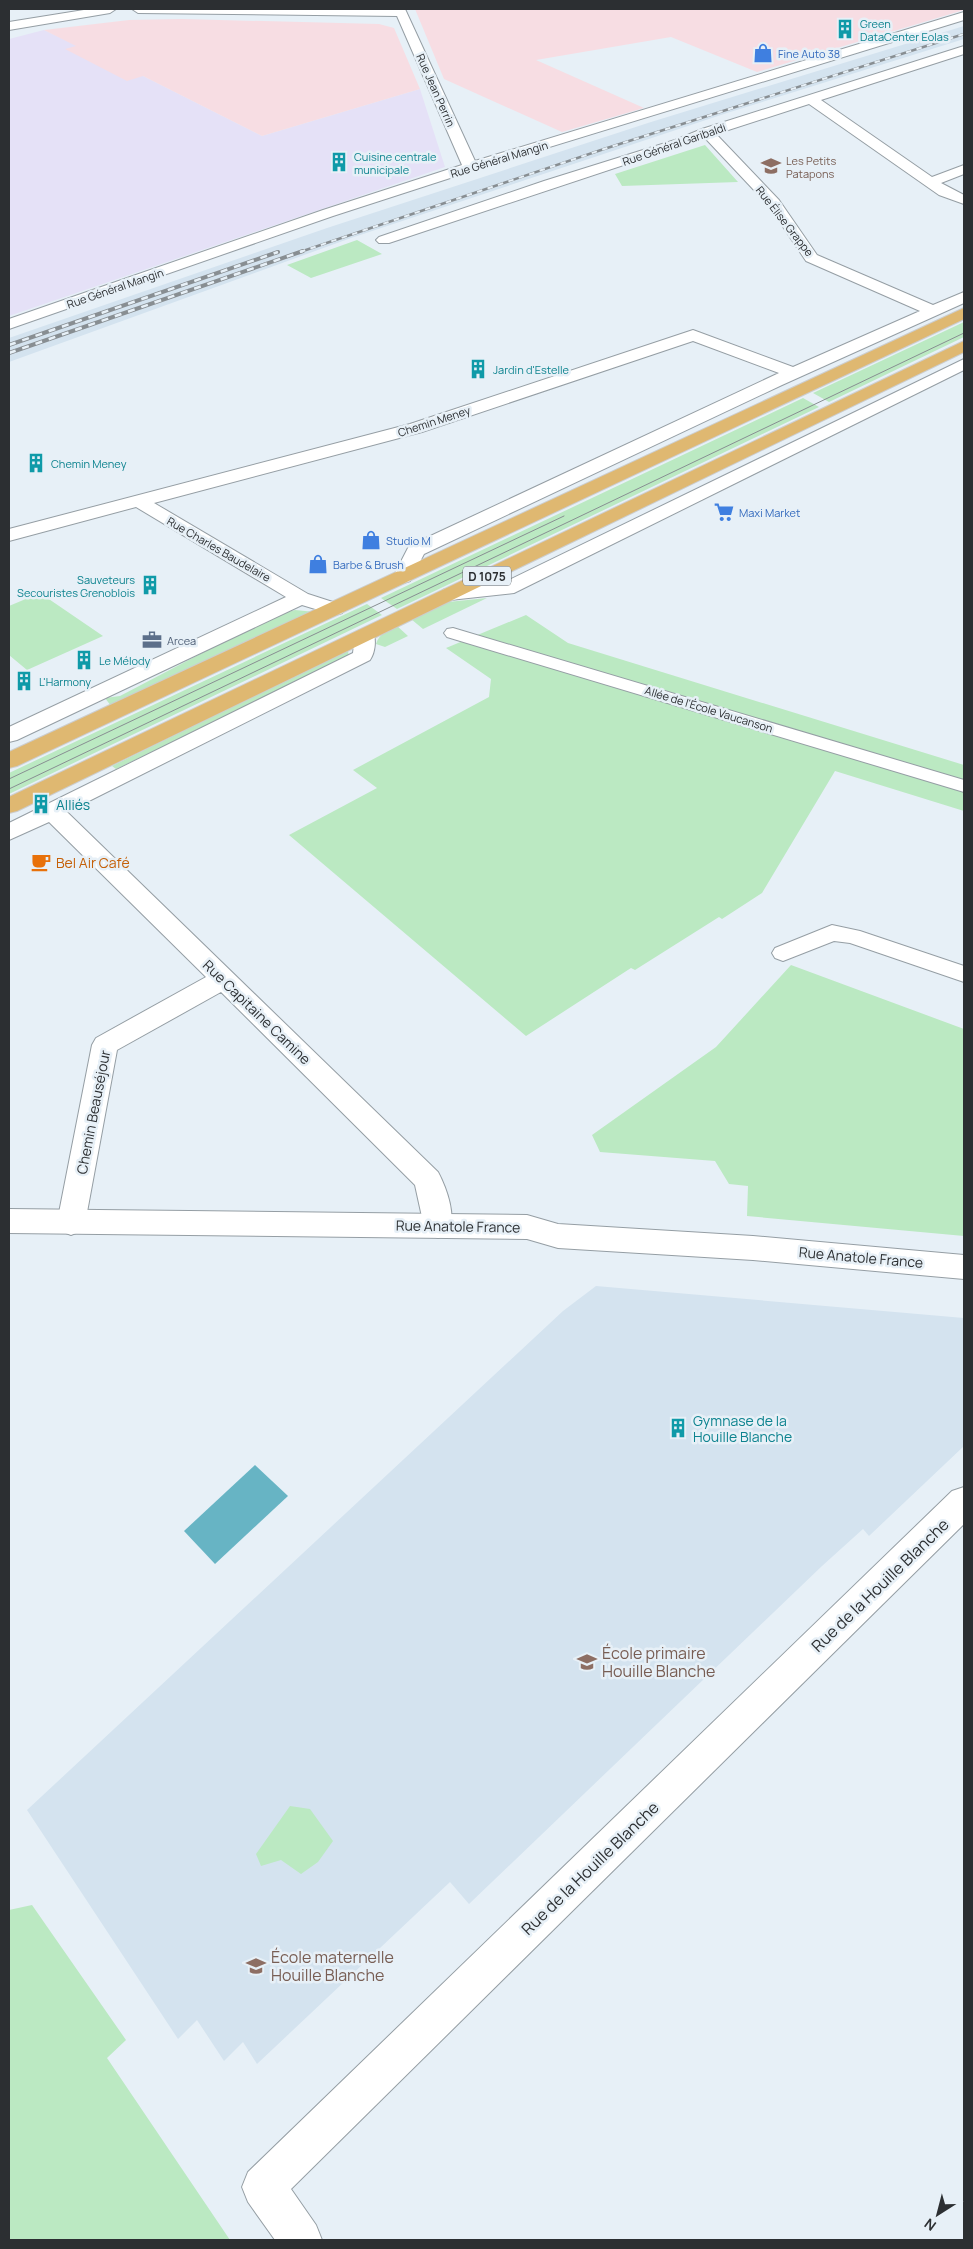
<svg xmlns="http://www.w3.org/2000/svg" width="973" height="2249" viewBox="0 0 973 2249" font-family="Manrope,sans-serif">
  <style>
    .commercial { fill: #e5e1f7 }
    .industrial { fill: #f7dde3 }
    .built { fill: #d4e3ef }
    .green { fill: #bbe9c2 }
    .water { fill: #67b4c4 }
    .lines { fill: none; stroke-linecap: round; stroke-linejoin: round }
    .pedestrian-casing { stroke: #959ea4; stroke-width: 2 }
    .minor-casing { stroke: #959ea4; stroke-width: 2 }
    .tertiary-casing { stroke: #959ea4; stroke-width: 2 }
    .primary-casing { stroke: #cccdce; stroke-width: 2 }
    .pedestrian { fill: #fff; fill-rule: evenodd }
    .minor { fill: #fff; fill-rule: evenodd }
    .tertiary { fill: #fff; fill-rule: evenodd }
    .primary { fill: #dfb871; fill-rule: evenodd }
    .tram { stroke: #888e92; stroke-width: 1 }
    .rail-far1-casing { stroke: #888e92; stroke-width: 2.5 }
    .rail-casing { stroke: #888e92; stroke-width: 4 }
    .rail-far1 { stroke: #e7f0f7; stroke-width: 2; stroke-dasharray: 5.5; stroke-linecap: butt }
    .rail { stroke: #e7f0f7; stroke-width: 2.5; stroke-dasharray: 7; stroke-linecap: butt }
    .labels { text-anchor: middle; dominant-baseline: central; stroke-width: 5; stroke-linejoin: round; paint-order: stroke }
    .far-culture-label { font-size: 11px; fill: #0d838f; stroke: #e7f0f7; text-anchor: start }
    .far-shop-label { font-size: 11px; fill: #366cbe; stroke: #e7f0f7; text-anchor: start }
    .far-street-label { font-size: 11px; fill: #2c2f32; stroke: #e7f0f7 }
    .far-education-label { font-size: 11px; fill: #785e54; stroke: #e7f0f7; text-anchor: start }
    .far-service-label { font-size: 11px; fill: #4e5e75; stroke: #e7f0f7; text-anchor: start }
    .shield { fill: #e7f0f7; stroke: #64696d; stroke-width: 1 }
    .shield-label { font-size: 12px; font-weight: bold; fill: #2c2f32 }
    .culture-label { font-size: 14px; fill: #0d838f; stroke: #e7f0f7; text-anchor: start }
    .food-label { font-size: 14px; fill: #c56008; stroke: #e7f0f7; text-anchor: start }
    .street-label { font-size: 14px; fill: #2c2f32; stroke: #e7f0f7 }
    .near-street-label { font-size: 16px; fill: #2c2f32; stroke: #e7f0f7 }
    .near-education-label { font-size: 16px; fill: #785e54; stroke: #e7f0f7; text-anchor: start }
  </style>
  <rect width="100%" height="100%" fill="#e7f0f7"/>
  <path class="commercial" d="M44,30L143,76L262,136L420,89L445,167L9,316V39Z"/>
  <path class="industrial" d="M415,9H964V10L757,72L671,37L536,60L644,108L562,132L444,79Z
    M182,19L379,24L394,28L420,89L262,136L143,76L127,81L65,49L76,46L44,30L129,20Z"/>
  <path class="built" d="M964,26V39L727,113L351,238L9,362V338L327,228L651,122Z
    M596,1286L964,1318V1446L869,1536L863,1529L822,1566L469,1904L450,1882L257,2064L243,2042L224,2061L197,2020L178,2039L27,1810L563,1311Z"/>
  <path class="green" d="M705,145L738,182L622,186L615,174Z
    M357,240L382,254L311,278L287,265Z
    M964,322V337L829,402L813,393Z
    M803,398L819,407L397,609L381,598Z
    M40,593L103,636L27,670L9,655V606Z
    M487,598L423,629L411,619L448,602Z
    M367,604L382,615L9,794V773Z
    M295,610L315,612L111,706L105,698L120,696L271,617Z
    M526,615L568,643L964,765V811L835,771L762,893L722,919L719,917L635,970L631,968L526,1036L289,835L377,788L353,770L489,697L491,679L446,648Z
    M396,625L408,636L385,647L376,644C379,634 388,630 396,625Z
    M348,650L349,659L116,769L112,766Z
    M791,965L964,1029V1236L747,1216L748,1186L729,1184L715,1161L600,1152L592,1135L716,1047Z
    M290,1806L310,1809L333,1841L318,1862L301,1874L281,1860L261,1866L256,1854Z
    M32,1905L126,2040L107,2058L230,2240H9V1910Z"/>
  <path class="water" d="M255,1465L288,1496L215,1564L184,1531Z"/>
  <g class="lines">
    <defs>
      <path id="pedestrian" d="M453,628L964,780V792L447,637L444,633L447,629Z
        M832,925L860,931L964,966V982L850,943L834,941L783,961L775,958L772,953L775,948Z"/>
      <path id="minor" d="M90,9H116L110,13L9,30V22Z
        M132,9H405L475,161L964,12V20L478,169L333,216L9,329V319L323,210L462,165L397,16L138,13Z
        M964,46V54L821,100L932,177L964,165V174L941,183L964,195V204L939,195L809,104L716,134L779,200L817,255L933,305L964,292V303L782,385L424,554L410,581L403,583L396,581L393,577L409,546L779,373L693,341L422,432L154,503L308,594L342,605L345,609L342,613L335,615L302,605L17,740L9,742V727L286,597L136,507L9,541V529L410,424L693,330L793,367L920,311L806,261L769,206L705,138L389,243H379L376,240L379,237L544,181L675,140L702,129Z
        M964,359V370L514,593L450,600L443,598L440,594L443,590L450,588L503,583Z
        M365,629L372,631C377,638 375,653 370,660L67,812L438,1172C447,1189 457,1217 448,1234L438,1238L428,1234L424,1226L415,1185L221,992L117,1050L85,1223L81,1231L71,1235L61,1231L57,1223L92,1045L96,1038L206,977L49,822L9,840V823L353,653L355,635L358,631Z
        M964,1487V1524L291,2189L316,2225L322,2240H275L248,2202L242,2187L248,2172L952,1491Z"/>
      <path id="tertiary" d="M9,1209L527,1215L558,1224L753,1236L964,1255V1279L753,1260L558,1248L527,1239L9,1233Z"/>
      <path id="primary" d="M964,308V319L17,766L9,768V752Z
        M964,341V352L17,811L9,813V797Z"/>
    </defs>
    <use href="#pedestrian" class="pedestrian-casing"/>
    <use href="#minor" class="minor-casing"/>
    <use href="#tertiary" class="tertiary-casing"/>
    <use href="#primary" class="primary-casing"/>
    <use href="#pedestrian" class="pedestrian"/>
    <use href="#minor" class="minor"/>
    <use href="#tertiary" class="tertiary"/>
    <use href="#primary" class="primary"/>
    <path class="tram" d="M9,779L564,516
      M9,789L964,333"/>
    <defs>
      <path id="rail-far1" d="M300,252L604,149L964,34"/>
      <path id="rail" d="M9,345L278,252
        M9,353L303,251"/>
    </defs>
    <use href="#rail-far1" class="rail-far1-casing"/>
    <use href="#rail" class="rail-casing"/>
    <use href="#rail-far1" class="rail-far1"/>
    <use href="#rail" class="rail"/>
  </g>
  <defs>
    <symbol id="building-bare" viewBox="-9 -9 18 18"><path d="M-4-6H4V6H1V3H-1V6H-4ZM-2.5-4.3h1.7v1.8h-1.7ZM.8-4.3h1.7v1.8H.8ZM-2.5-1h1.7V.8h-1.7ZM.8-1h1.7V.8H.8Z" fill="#0f9aa8" stroke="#e7f0f7" stroke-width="2.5" paint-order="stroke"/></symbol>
    <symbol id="shop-bare" viewBox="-9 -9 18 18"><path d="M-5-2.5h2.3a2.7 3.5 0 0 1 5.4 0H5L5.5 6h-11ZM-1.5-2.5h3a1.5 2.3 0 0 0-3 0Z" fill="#3f7fe0" stroke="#e7f0f7" stroke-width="2.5" paint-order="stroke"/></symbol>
    <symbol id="school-bare" viewBox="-9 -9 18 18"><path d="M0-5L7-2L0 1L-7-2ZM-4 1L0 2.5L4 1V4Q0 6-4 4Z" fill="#8d6e63" stroke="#e7f0f7" stroke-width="2.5" paint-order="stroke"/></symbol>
    <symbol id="supermarket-bare" viewBox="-9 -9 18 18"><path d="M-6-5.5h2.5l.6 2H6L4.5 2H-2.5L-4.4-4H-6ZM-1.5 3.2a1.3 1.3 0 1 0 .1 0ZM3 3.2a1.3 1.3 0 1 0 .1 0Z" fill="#3f7fe0" stroke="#e7f0f7" stroke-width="2.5" paint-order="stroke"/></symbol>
    <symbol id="office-bare" viewBox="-9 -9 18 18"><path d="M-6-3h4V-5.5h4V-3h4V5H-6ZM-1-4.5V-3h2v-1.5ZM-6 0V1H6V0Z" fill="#5c6f8a" stroke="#e7f0f7" stroke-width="2.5" paint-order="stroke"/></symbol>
    <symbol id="cafe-bare" viewBox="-9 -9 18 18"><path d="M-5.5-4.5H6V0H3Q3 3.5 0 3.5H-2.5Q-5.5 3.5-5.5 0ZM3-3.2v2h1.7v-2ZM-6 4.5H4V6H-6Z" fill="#e8710a" stroke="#e7f0f7" stroke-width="2.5" paint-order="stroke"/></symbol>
  </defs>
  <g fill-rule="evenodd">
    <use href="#building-bare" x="831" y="15" width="28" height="28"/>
    <use href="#shop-bare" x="749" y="39" width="28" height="28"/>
    <use href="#building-bare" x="325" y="148" width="28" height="28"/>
    <use href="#school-bare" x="757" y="152" width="28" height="28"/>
    <use href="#building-bare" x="464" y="355" width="28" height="28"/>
    <use href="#building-bare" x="22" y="449" width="28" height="28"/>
    <use href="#supermarket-bare" x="710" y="498" width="28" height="28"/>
    <use href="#shop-bare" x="357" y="526" width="28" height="28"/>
    <use href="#shop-bare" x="304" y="550" width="28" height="28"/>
    <use href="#building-bare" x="136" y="571" width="28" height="28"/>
    <use href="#office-bare" x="138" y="626" width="28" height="28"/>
    <use href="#building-bare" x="70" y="646" width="28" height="28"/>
    <use href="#building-bare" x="10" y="667" width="28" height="28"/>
    <use href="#building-bare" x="27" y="790" width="28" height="28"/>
    <use href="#cafe-bare" x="27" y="848" width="28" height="28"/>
    <use href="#building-bare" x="664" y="1414" width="28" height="28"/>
    <use href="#school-bare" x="573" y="1648" width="28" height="28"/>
    <use href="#school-bare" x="242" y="1952" width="28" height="28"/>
  </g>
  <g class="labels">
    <g class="far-culture-label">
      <text x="860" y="23">Green<tspan x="860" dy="13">DataCenter Eolas</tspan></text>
      <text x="354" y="156">Cuisine centrale<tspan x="354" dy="13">municipale</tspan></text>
      <text x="493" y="369">Jardin d'Estelle</text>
      <text x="51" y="463">Chemin Meney</text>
      <text x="135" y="579" text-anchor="end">Sauveteurs<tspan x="135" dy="13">Secouristes Grenoblois</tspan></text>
      <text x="99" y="660">Le Mélody</text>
      <text x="39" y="681">L'Harmony</text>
    </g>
    <g class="far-shop-label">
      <text x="778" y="53">Fine Auto 38</text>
      <text x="739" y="512">Maxi Market</text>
      <text x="386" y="540">Studio M</text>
      <text x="333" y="564">Barbe &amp; Brush</text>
    </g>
    <g class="far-street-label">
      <text transform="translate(436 90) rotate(66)">Rue Jean Perrin</text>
      <text transform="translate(674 144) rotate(-19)">Rue Général Garibaldi</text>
      <text transform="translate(499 159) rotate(-17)">Rue Général Mangin</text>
      <text transform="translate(785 221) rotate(52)">Rue Élise Grappe</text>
      <text transform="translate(115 288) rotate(-19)">Rue Général Mangin</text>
      <text transform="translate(434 421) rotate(-18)">Chemin Meney</text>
      <text transform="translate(219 549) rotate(30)">Rue Charles Baudelaire</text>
      <text transform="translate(709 709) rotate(17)">Allée de l'École Vaucanson</text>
    </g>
    <g class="far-education-label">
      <text x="786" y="160">Les Petits<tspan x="786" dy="13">Patapons</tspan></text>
    </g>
    <g class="far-service-label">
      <text x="167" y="640">Arcea</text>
    </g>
    <rect class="shield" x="463" y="566.5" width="48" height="19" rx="4"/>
    <g class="shield-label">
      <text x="487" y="576">D 1075</text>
    </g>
    <g class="culture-label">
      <text x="56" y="804">Alliés</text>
      <text x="693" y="1420">Gymnase de la<tspan x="693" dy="16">Houille Blanche</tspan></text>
    </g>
    <g class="food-label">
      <text x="56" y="862">Bel Air Café</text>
    </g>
    <g class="street-label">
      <text transform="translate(257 1012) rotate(44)">Rue Capitaine Camine</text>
      <text transform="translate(93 1112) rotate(-79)">Chemin Beauséjour</text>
      <text transform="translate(458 1226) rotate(1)">Rue Anatole France</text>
      <text transform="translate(861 1257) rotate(5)">Rue Anatole France</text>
    </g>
    <g class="near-street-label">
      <text transform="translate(880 1585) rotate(-44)">Rue de la Houille Blanche</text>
      <text transform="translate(590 1868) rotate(-44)">Rue de la Houille Blanche</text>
    </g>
    <g class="near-education-label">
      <text x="602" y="1653">École primaire<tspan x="602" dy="18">Houille Blanche</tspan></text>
      <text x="271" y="1957">École maternelle<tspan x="271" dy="18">Houille Blanche</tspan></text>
    </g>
  </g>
  <rect width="973" height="2249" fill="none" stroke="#2c2f32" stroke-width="20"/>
  <g transform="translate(938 2214) rotate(216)" stroke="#e7f0f7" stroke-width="4" paint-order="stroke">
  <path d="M0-4L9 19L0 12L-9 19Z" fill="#2c2f32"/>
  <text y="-8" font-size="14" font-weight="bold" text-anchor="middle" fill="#2c2f32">N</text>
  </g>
</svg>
